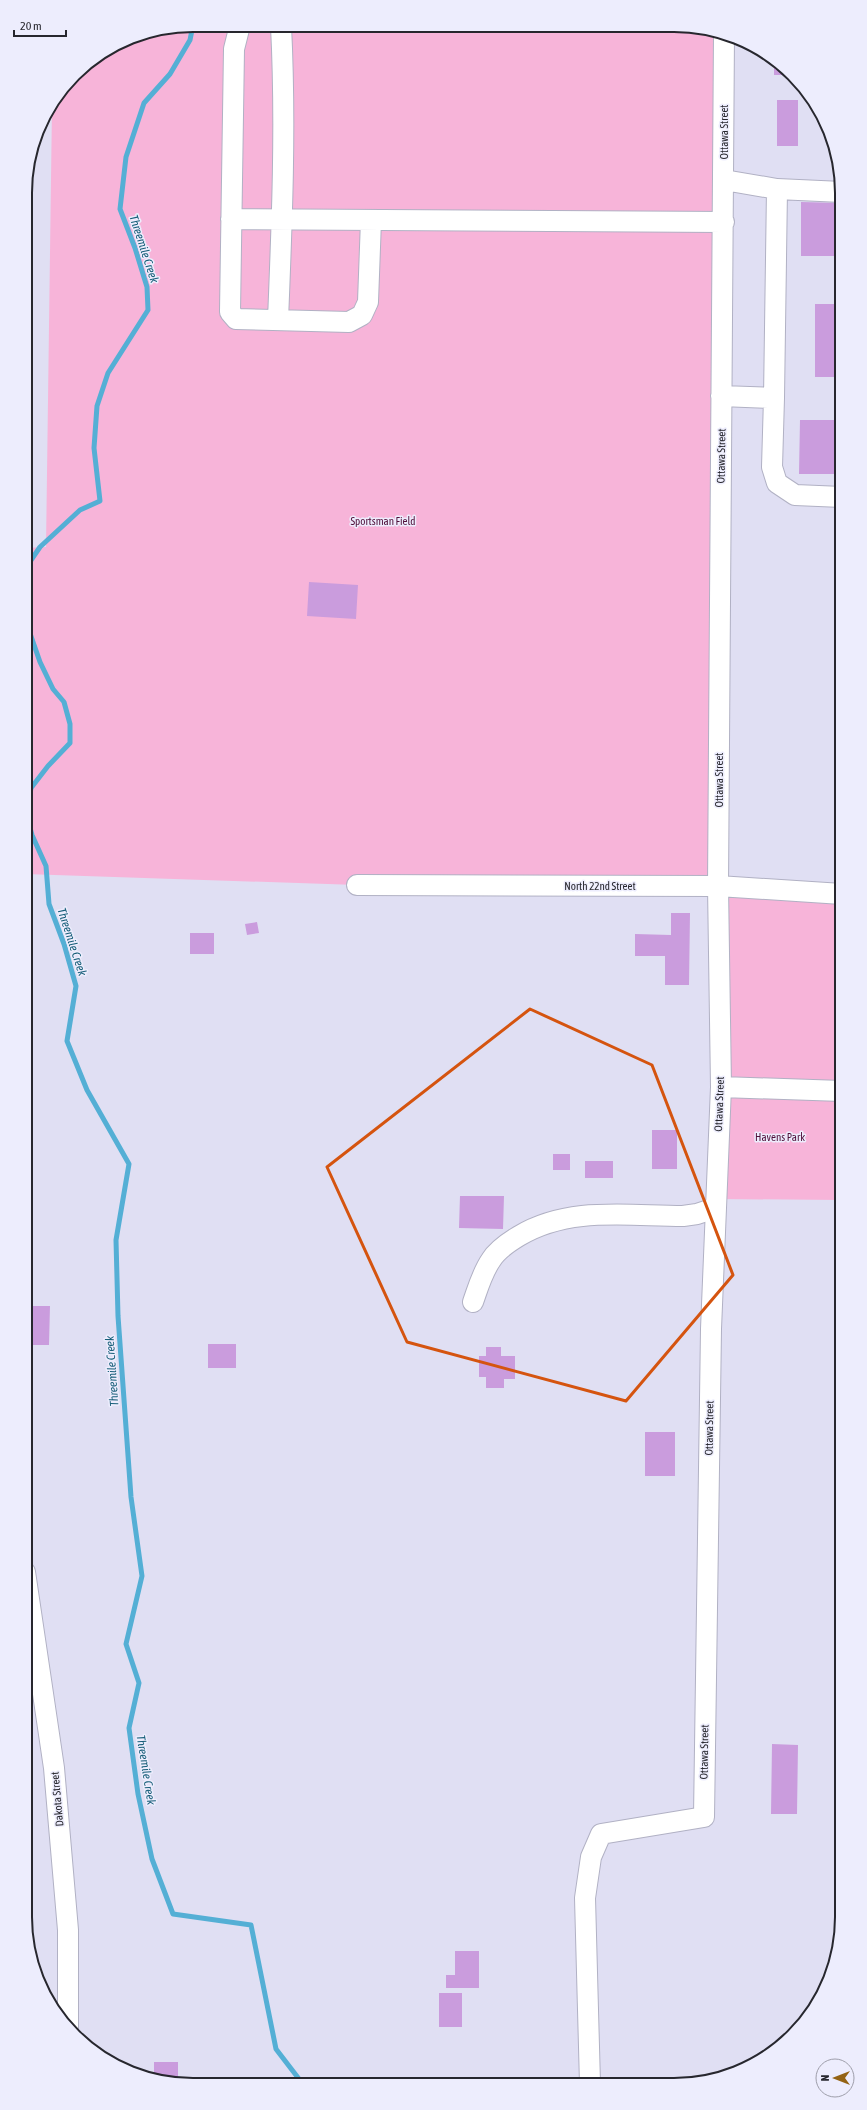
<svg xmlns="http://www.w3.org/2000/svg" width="867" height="2110" viewBox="0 0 867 2110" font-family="'Asap Condensed',sans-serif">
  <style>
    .green { fill: #f7b4d9 }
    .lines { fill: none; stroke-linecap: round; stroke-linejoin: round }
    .stream { stroke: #54afd5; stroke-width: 5 }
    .building { fill: #ca9cdd }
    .minor-casing { stroke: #b1b1c4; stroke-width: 22 }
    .minor { stroke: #fff; stroke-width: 20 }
    .marked { fill: none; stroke: #d5540f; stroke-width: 3; stroke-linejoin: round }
    .labels { text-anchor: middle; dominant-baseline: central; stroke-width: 3; stroke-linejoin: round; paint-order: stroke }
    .street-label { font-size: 11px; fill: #27272e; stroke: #ededfd }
    .park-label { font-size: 11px; fill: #4f0e39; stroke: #ededfd }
    .water-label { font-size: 12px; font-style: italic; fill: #175e79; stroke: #ededfd }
    .rim { fill: none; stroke: #27272e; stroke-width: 2 }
  </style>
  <rect width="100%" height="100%" fill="#e0dff3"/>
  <path class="green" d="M193,25L707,28L724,34L718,886L842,893V1200L715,1199L718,886L357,885L25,874V548L46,547L52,106L82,67L129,38Z"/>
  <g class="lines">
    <path class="stream" d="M25,569L40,547L80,510L100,501L94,448L97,406L108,373L148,310L147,287L135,248L120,209L126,157L144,103L170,74L190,40L193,25
      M25,619L40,662L53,689L64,702L70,724V743L48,766L31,788L26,814L32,835L46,866L49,904L64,944L76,986L67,1041L87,1090L129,1164L116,1240L118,1316L131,1497L142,1576L126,1644L139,1683L129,1728L138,1794L152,1859L173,1914L251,1925L276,2049L299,2079L297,2083"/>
  </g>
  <path class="building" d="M774,61L793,74L794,75H774Z
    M777,100H798V146H777Z
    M801,202L842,203V256H801Z
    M815,304H842V377H815Z
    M800,420H842V474H799Z
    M309,582L358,585L356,619L307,616Z
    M671,913H690L689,985H665V956H635V934L671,935Z
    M257,922L259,933L247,935L245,924Z
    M190,933H214V954H190Z
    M652,1130H677V1169H652Z
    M553,1154H570V1170H553Z
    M585,1161H613V1178H585Z
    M460,1196H504L503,1229L459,1228Z
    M27,1306H50L49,1345H26Z
    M208,1344H236V1368H208Z
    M486,1347H501V1356H515V1379H504V1388H486V1377H479V1356H486Z
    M645,1432H675V1476H645Z
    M772,1744L798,1745L797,1814H771Z
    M455,1951H479V1988H446V1975H455Z
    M439,1993H462V2027H439Z
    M154,2062H178V2082H160L154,2080Z"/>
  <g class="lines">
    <defs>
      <path id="minor" d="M240,25L234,49L230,312L236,319L349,322L362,315L368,302L371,220
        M777,189L842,192
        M231,219L724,222
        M278,320C282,222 286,123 281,26
        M721,396L774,398L777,189L724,180
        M774,398L772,467L777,483L795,495L842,497
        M357,885L718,886L842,894
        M721,1087L842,1091
        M473,1302C478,1288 482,1273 491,1260C497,1250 509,1242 519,1236C569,1206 627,1216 683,1216L697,1214L715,1208
        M25,1572L54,1768L68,1930V2028
        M590,2084L585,1898L591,1857L601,1834L704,1817L711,1329L721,1087L718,886L724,34"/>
    </defs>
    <use href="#minor" class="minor-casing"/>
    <use href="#minor" class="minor"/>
  </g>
  <path class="marked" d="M530,1009L652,1065L733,1275L626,1401L407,1342L327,1167Z"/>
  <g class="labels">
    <g class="street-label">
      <text transform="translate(724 132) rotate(-90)">Ottawa Street</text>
      <text transform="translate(721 456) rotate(-89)">Ottawa Street</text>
      <text transform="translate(719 780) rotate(-90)">Ottawa Street</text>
      <text x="600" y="886">North 22nd Street</text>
      <text transform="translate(719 1104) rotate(-88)">Ottawa Street</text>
      <text transform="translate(709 1428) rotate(-89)">Ottawa Street</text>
      <text transform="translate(704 1752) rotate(-89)">Ottawa Street</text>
      <text transform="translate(57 1799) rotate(-95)">Dakota Street</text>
    </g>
    <g class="park-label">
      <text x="383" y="521">Sportsman Field</text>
      <text x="780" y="1137">Havens Park</text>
    </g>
    <g class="water-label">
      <text transform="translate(144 249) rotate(72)">Threemile Creek</text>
      <text transform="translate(72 942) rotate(72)">Threemile Creek</text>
      <text transform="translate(112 1371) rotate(-94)">Threemile Creek</text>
      <text transform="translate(146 1770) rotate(81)">Threemile Creek</text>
    </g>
  </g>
  <path d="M0 0H867V2110H0ZM193 32H674A161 161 0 0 1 835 193V1917A161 161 0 0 1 674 2078H193A161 161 0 0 1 32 1917V193A161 161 0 0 1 193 32Z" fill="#ededfd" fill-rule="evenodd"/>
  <path class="rim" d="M193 32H674A161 161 0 0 1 835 193V1917A161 161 0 0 1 674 2078H193A161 161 0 0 1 32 1917V193A161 161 0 0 1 193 32Z"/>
  <g transform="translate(835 2078) rotate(270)"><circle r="19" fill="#ededfd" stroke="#9e9eaa"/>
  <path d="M0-3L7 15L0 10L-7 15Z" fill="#946314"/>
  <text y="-6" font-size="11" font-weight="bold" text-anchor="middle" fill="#27272e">N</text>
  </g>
  <path d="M14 30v6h52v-6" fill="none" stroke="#27272e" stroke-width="2"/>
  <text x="20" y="30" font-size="12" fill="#27272e" stroke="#ededfd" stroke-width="3" paint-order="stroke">20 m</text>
</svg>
